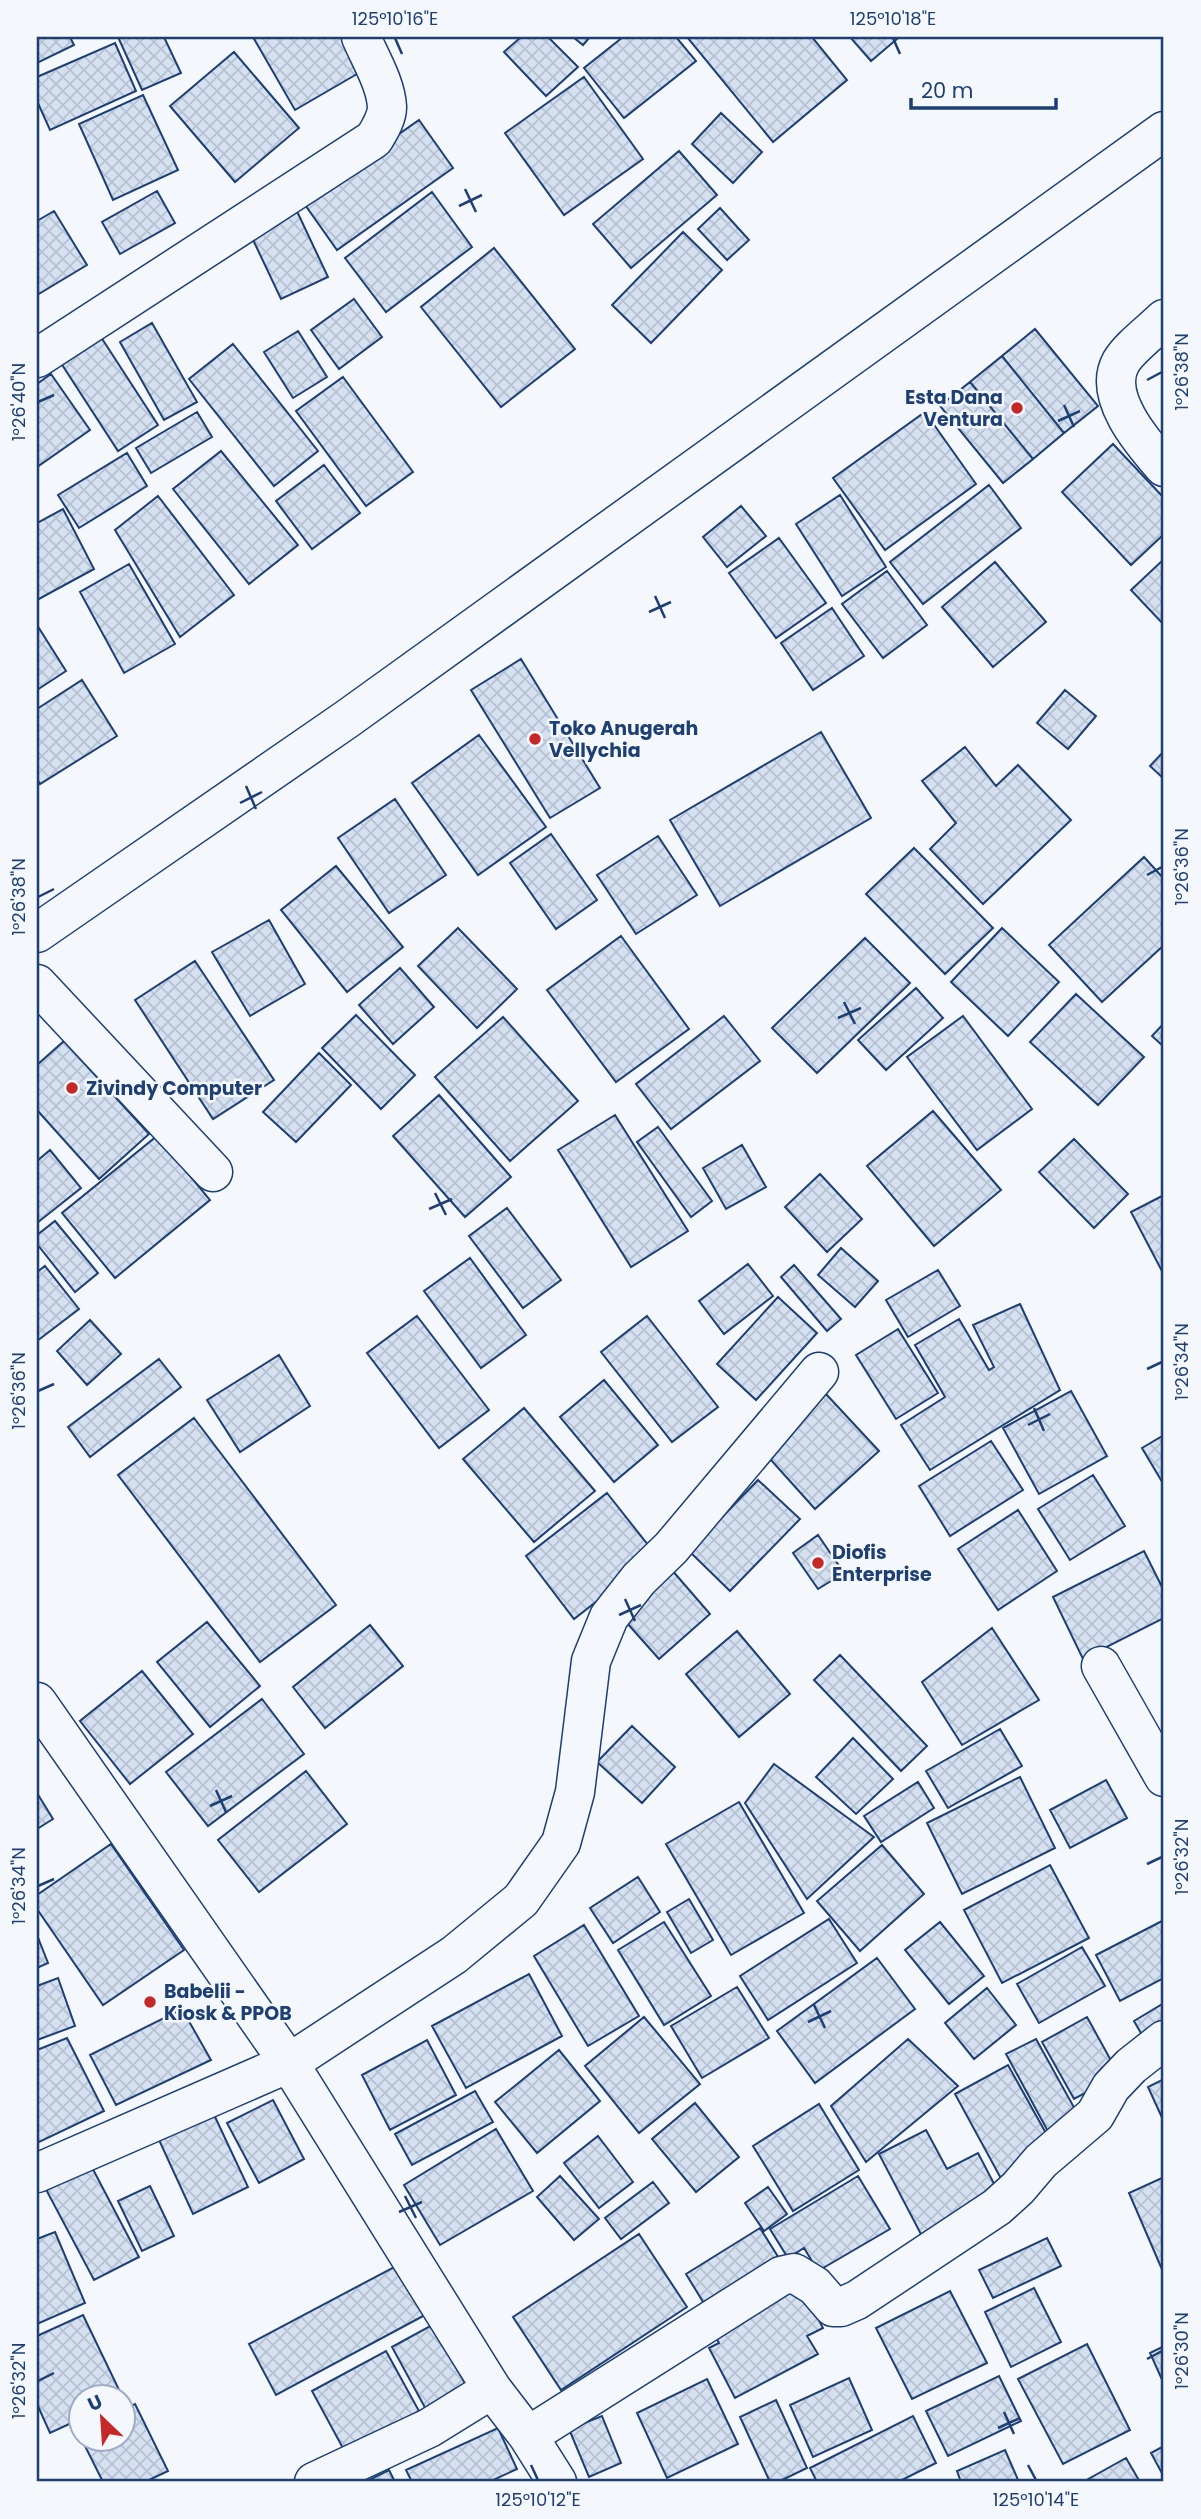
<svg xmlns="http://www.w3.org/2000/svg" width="1201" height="2519" viewBox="0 0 1201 2519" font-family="Poppins,sans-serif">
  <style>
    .building { fill: url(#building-cross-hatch); stroke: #1d3f73; stroke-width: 2 }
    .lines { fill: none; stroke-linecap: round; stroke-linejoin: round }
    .minor-casing { stroke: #1d3f73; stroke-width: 41 }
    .highway-casing { stroke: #1d3f73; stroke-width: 41 }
    .minor { stroke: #f4f7fb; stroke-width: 38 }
    .highway { stroke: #f4f7fb; stroke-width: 38 }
    .ticks { fill: none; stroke: #1d3f73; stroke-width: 2.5 }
    .poi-dot { fill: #c62828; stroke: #f4f7fb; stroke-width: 2.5 }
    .labels { text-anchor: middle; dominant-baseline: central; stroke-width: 5; stroke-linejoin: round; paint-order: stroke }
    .poi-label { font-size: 19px; font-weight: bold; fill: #1d3f73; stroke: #f4f7fb; text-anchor: start }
    .neatline { fill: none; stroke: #1d3f73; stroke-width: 2.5 }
    .ticks-label { font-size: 18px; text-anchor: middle; fill: #1d3f73 }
  </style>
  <defs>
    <pattern id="building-cross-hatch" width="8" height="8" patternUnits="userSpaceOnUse" patternTransform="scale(1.75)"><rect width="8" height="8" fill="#d5e0f0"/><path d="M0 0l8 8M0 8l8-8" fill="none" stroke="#b6c1d1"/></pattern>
  </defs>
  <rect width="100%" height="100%" fill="#f4f7fb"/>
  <path class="building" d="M37,37H70L74,45L37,63Z
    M118,37H164L181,73L142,90Z
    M253,37H351L369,67L295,110Z
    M521,37H548L578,67L546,96L504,52Z
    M573,37H590L583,45Z
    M623,37H676L696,61L624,118L584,68Z
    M687,37H812L847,80L773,142Z
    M850,37H895L897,39L871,61Z
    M115,43L136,91L50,130L37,101V77Z
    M234,52L299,128L235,182L170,106Z
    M584,77L643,159L564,215L505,133Z
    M143,95L178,170L113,200L79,124Z
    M721,113L762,152L733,183L692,144Z
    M419,120L453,168L337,250L303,202Z
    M679,151L717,195L631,268L593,224Z
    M157,191L175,223L120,254L102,222Z
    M432,192L472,247L386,312L345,258Z
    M294,205L328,277L281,299L247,227Z
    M720,208L749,240L727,260L698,229Z
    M54,211L87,265L37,295V221Z
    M683,232L722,270L651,343L612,305Z
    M494,248L575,349L501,407L421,307Z
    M354,299L382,337L339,369L311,330Z
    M152,323L197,402L164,420L120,342Z
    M1035,329L1098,406L1064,433L1002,356Z
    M298,331L327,377L293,398L264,352Z
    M99,334L158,425L118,451L59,360Z
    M233,344L318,451L274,486L189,379Z
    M1002,356L1064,433L1033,459L970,382Z
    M51,374L90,430L37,467V384Z
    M343,377L413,472L366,506L296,411Z
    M970,382L1033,459L1003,483L940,406Z
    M197,412L212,437L151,473L136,448Z
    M925,412L976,484L885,550L833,478Z
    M1113,444L1164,498V534L1131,565L1062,492Z
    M221,451L298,545L249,584L173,489Z
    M127,453L147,486L79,528L58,495Z
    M324,465L360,513L312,549L276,501Z
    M989,485L1021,528L923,604L890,562Z
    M840,495L886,567L842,596L796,524Z
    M158,496L234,595L180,637L115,530Z
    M741,506L766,536L727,567L703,537Z
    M63,509L94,569L37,600V523Z
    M779,538L826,603L776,638L729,573Z
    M1164,559V625L1131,590Z
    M995,562L1046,622L993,667L942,607Z
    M129,564L175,644L124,673L80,592Z
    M887,571L927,625L883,658L842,604Z
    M832,608L864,656L813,690L781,643Z
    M37,625L66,671L37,690Z
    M521,659L600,788L550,818L471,690Z
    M82,680L117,736L40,784L37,779V709Z
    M1065,690L1096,716L1068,749L1037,723Z
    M821,732L871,818L720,906L670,820Z
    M479,735L546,827L478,875L412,783Z
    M965,747L996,786L1018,765L1071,820L983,904L930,849L956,823L922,781Z
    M1164,751V779L1150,766Z
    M395,799L446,875L389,913L338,838Z
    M551,834L597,900L556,929L510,863Z
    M658,836L697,895L636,934L597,875Z
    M914,848L993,928L945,974L866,894Z
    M1144,857L1164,879V945L1102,1002L1049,945Z
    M336,866L403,947L347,992L281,910Z
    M269,920L305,984L250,1016L212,952Z
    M458,928L517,989L477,1028L418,966Z
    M1002,928L1059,982L1008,1036L951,982Z
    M621,936L689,1029L616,1082L547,990Z
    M865,938L910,983L817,1073L772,1028Z
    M195,961L274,1080L213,1119L135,1000Z
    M400,968L434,1007L393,1044L359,1005Z
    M916,988L943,1018L886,1070L858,1040Z
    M1076,994L1144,1057L1098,1105L1030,1042Z
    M356,1015L415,1075L381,1109L322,1048Z
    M724,1016L760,1061L671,1129L636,1084Z
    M963,1016L1032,1109L977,1150L907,1057Z
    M503,1017L578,1101L510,1161L435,1077Z
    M1164,1023V1047L1152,1036Z
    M64,1041L149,1134L99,1179L37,1110V1065Z
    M319,1053L351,1085L296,1142L263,1112Z
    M439,1095L511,1177L465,1217L393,1136Z
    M933,1111L1001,1190L934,1246L867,1166Z
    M615,1115L688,1231L631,1267L558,1150Z
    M658,1127L712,1201L691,1217L637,1142Z
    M157,1136L210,1200L115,1278L62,1213Z
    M1074,1139L1128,1194L1094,1228L1039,1172Z
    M742,1145L766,1187L726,1209L703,1168Z
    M50,1150L81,1188L37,1223V1161Z
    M820,1174L862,1219L827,1252L785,1207Z
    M1164,1195V1275L1131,1212Z
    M507,1208L561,1280L523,1308L469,1236Z
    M55,1221L98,1273L75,1292L37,1244V1235Z
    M841,1248L878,1281L855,1307L818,1275Z
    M470,1258L526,1335L481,1368L424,1291Z
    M748,1264L773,1296L724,1334L699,1301Z
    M794,1265L841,1319L827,1331L781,1277Z
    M45,1266L79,1309L37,1341V1272Z
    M938,1270L960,1306L908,1337L886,1300Z
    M778,1297L817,1333L756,1400L717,1364Z
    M1020,1304L1060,1390L930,1470L901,1425L945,1397L915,1345L959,1319L989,1370L994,1367L973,1325Z
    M417,1316L489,1410L439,1448L367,1353Z
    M647,1316L718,1407L672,1442L601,1352Z
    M90,1320L121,1354L87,1385L57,1351Z
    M898,1329L938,1393L896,1419L856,1355Z
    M279,1355L310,1406L240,1452L207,1400Z
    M159,1359L181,1387L90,1457L68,1427Z
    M604,1380L658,1445L614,1482L560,1417Z
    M1071,1391L1107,1456L1039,1494L1003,1428Z
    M826,1394L879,1451L815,1509L762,1450Z
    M524,1408L595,1491L534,1542L463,1459Z
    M194,1418L336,1605L260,1662L118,1475Z
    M1164,1435V1485L1142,1448Z
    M991,1441L1023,1490L950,1536L919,1486Z
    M1093,1475L1125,1526L1070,1560L1038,1509Z
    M758,1480L800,1519L730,1591L689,1551Z
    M607,1493L656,1555L574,1619L526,1556Z
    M1018,1510L1057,1571L998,1610L958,1549Z
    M818,1535L844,1573L818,1589L793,1553Z
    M1144,1551L1164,1591V1618L1083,1659L1053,1597Z
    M671,1569L710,1614L659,1659L619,1614Z
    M207,1622L260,1686L210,1727L157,1662Z
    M370,1625L403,1666L325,1728L293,1687Z
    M992,1628L1039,1700L962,1745L922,1682Z
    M737,1631L790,1694L739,1737L686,1674Z
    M840,1655L927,1746L901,1771L814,1680Z
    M142,1671L193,1734L130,1784L80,1721Z
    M262,1699L304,1754L208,1826L166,1772Z
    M632,1726L675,1767L642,1803L597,1762Z
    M1000,1729L1022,1766L948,1808L926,1771Z
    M853,1738L893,1779L856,1814L816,1777Z
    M774,1764L874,1837L807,1899L745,1803Z
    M306,1771L347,1824L259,1892L218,1840Z
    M1020,1777L1055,1848L962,1894L927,1823Z
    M1106,1780L1127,1818L1070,1848L1050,1810Z
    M918,1782L934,1808L881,1842L864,1816Z
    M37,1793L53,1819L37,1829Z
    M739,1802L804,1913L731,1955L666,1844Z
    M111,1844L184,1950L103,2005L37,1909V1895Z
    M882,1845L924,1894L860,1951L817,1901Z
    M1050,1865L1089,1938L1002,1983L964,1910Z
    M638,1877L660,1912L613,1943L590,1908Z
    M689,1899L713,1940L691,1953L667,1912Z
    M829,1919L857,1963L768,2020L740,1976Z
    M1164,1920V1978L1120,2001L1096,1955Z
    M664,1922L711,1996L664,2025L618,1950Z
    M940,1922L984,1976L949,2004L905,1950Z
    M584,1925L639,2016L588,2046L534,1956Z
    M37,1935L48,1963L37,1968Z
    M1082,1947L1105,1986L1039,2023L1017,1984Z
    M877,1958L915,2009L815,2083L777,2031Z
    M529,1974L562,2036L466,2088L432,2026Z
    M58,1978L75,2026L37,2040V1986Z
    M737,1987L769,2038L702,2078L671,2026Z
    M987,1988L1016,2025L974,2059L945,2023Z
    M1164,2003V2038L1149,2047L1134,2021Z
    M182,2009L211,2060L116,2105L90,2055Z
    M644,2017L700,2084L639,2133L585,2066Z
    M1087,2017L1119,2075L1074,2099L1042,2042Z
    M67,2038L104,2111L37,2143V2050Z
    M908,2039L958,2086L866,2162L831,2106Z
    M1036,2039L1081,2120L1051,2137L1006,2054Z
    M427,2040L456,2095L390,2130L362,2075Z
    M559,2050L600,2101L537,2153L495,2102Z
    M1008,2065L1052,2144L1004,2184L955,2094Z
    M1164,2079V2122L1148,2087Z
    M475,2091L493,2122L412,2165L395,2134Z
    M273,2100L304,2159L259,2183L227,2123Z
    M695,2103L739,2157L696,2192L652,2139Z
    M209,2104L248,2187L193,2214L154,2129Z
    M819,2104L859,2170L793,2211L753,2146Z
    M496,2129L533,2191L440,2245L404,2185Z
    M926,2130L947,2169L978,2153L1002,2199L924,2240L879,2154Z
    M598,2136L633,2182L599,2208L564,2163Z
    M86,2156L139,2257L94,2280L41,2180Z
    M560,2176L599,2219L574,2240L537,2197Z
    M858,2176L890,2229L818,2271L804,2248L788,2258L770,2229Z
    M1164,2177V2274L1129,2193Z
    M653,2182L669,2203L621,2239L605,2218Z
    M150,2186L174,2236L142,2251L118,2201Z
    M768,2187L787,2214L764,2231L745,2203Z
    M760,2228L782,2263L708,2310L686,2274Z
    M55,2232L85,2303L37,2324V2239Z
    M639,2234L687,2307L561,2390L513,2317Z
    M1047,2238L1061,2266L993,2298L979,2270Z
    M398,2265L425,2315L276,2395L249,2344Z
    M798,2280L823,2328L807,2336L818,2354L735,2398L709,2348L719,2343L710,2326Z
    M1034,2288L1061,2342L1011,2367L985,2312Z
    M950,2291L987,2363L912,2399L876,2328Z
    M83,2315L122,2396H80V2419L50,2433L37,2404V2336Z
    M432,2325L470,2392L429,2415L392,2347Z
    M1087,2344L1130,2430L1063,2464L1018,2379Z
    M1164,2346V2384L1150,2353Z
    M386,2351L419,2411L345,2452L312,2391Z
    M999,2376L1021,2421L948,2456L926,2411Z
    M849,2378L872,2430L813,2457L790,2405Z
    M707,2379L738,2444L667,2478L637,2413Z
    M776,2400L807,2468L778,2482H770L740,2417Z
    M135,2404L168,2471L145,2482H103L81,2438H122V2410Z
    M602,2416L621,2463L589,2477L569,2429Z
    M913,2416L936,2463L898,2482H817L810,2468Z
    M498,2428L517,2469L489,2482H412L406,2470Z
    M1164,2446V2477L1151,2453Z
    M1005,2450L1019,2482H961L957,2471Z
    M1126,2458L1140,2482H1083Z
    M389,2470L395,2482H365Z"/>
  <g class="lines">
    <defs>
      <path id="minor" d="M1164,319C1152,331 1129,348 1121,362C1102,396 1142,442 1164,467
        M37,358L374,139C380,129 387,118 387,107C386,84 370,58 361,37
        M37,984L213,1172
        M1101,1666L1164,1777
        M37,1702L289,2063L492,2389L528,2436L557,2482
        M37,2173L289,2063L454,1955L521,1900L561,1843L575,1792L591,1661L609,1617L639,1579L671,1548L819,1372
        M528,2436L781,2276L794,2273L815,2286L833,2307H841L857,2300L997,2207L1018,2188L1041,2161L1095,2115L1111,2087L1131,2066L1164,2040
        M314,2482L429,2428L492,2389"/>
      <path id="highway" d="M37,933L347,719L1164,131"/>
    </defs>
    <use href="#minor" class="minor-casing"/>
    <use href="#highway" class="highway-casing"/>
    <use href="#minor" class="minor"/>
    <use href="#highway" class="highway"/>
  </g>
  <path class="ticks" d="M395,38L402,54M893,38L900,54M465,189L476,212M459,206L482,195M1147,380L1162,372M38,402L54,395M1064,405L1074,427M1058,421L1080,411M655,596L665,618M649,612L671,602M246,786L256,809M240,803L262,792M1147,875L1162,867M38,897L54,889M844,1002L855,1024M838,1018L861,1008M435,1193L446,1215M429,1209L452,1199M1147,1369L1162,1362M38,1391L54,1384M1034,1408L1044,1431M1028,1425L1050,1414M625,1599L635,1621M619,1615L641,1605M216,1790L226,1812M210,1806L232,1796M1147,1864L1162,1857M38,1886L54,1879M814,2005L825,2028M808,2022L831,2011M405,2196L416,2218M399,2212L422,2202M1147,2359L1162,2351M38,2381L54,2373M1004,2412L1014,2434M998,2428L1020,2418M531,2465L538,2480M1028,2465L1036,2480"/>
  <g class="poi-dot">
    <circle cx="1017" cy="408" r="7"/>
    <circle cx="535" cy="739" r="7"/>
    <circle cx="72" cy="1088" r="7"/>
    <circle cx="818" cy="1563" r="7"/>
    <circle cx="150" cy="2002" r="7"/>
  </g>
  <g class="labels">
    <g class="poi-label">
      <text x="1003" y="397" text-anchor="end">Esta Dana<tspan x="1003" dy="22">Ventura</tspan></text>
      <text x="549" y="728">Toko Anugerah<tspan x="549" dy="22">Vellychia</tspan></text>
      <text x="86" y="1088">Zivindy Computer</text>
      <text x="832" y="1552">Diofis<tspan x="832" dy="22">Enterprise</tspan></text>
      <text x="164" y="1991">Babelii -<tspan x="164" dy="22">Kiosk &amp; PPOB</tspan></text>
    </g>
  </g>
  <rect width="1201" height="2519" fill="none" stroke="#f4f7fb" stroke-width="77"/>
  <g transform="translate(102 2418) rotate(335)"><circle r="33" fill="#f4f7fb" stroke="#9eadc5" stroke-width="2"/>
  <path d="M0-5L12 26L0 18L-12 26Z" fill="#c62828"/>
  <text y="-10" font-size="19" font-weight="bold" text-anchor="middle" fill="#1d3f73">U</text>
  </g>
  <path d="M911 98v10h145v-10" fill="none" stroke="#1d3f73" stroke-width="3.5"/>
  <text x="921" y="98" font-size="21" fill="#1d3f73" stroke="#f4f7fb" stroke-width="5" paint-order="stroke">20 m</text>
  <rect x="38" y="38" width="1124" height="2442" class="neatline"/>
  <g class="ticks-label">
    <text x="395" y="25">125°10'16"E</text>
    <text x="893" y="25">125°10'18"E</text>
    <text transform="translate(1182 372) rotate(-90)" y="6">1°26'38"N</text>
    <text transform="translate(19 402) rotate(-90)" y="6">1°26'40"N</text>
    <text transform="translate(1182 867) rotate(-90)" y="6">1°26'36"N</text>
    <text transform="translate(19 897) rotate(-90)" y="6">1°26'38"N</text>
    <text transform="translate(1182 1362) rotate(-90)" y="6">1°26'34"N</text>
    <text transform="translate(19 1391) rotate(-90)" y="6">1°26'36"N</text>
    <text transform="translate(1182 1857) rotate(-90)" y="6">1°26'32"N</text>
    <text transform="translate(19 1886) rotate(-90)" y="6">1°26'34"N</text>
    <text transform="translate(1182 2351) rotate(-90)" y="6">1°26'30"N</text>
    <text transform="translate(19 2381) rotate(-90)" y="6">1°26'32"N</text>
    <text x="538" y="2506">125°10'12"E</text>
    <text x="1036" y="2506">125°10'14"E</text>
  </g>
</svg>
